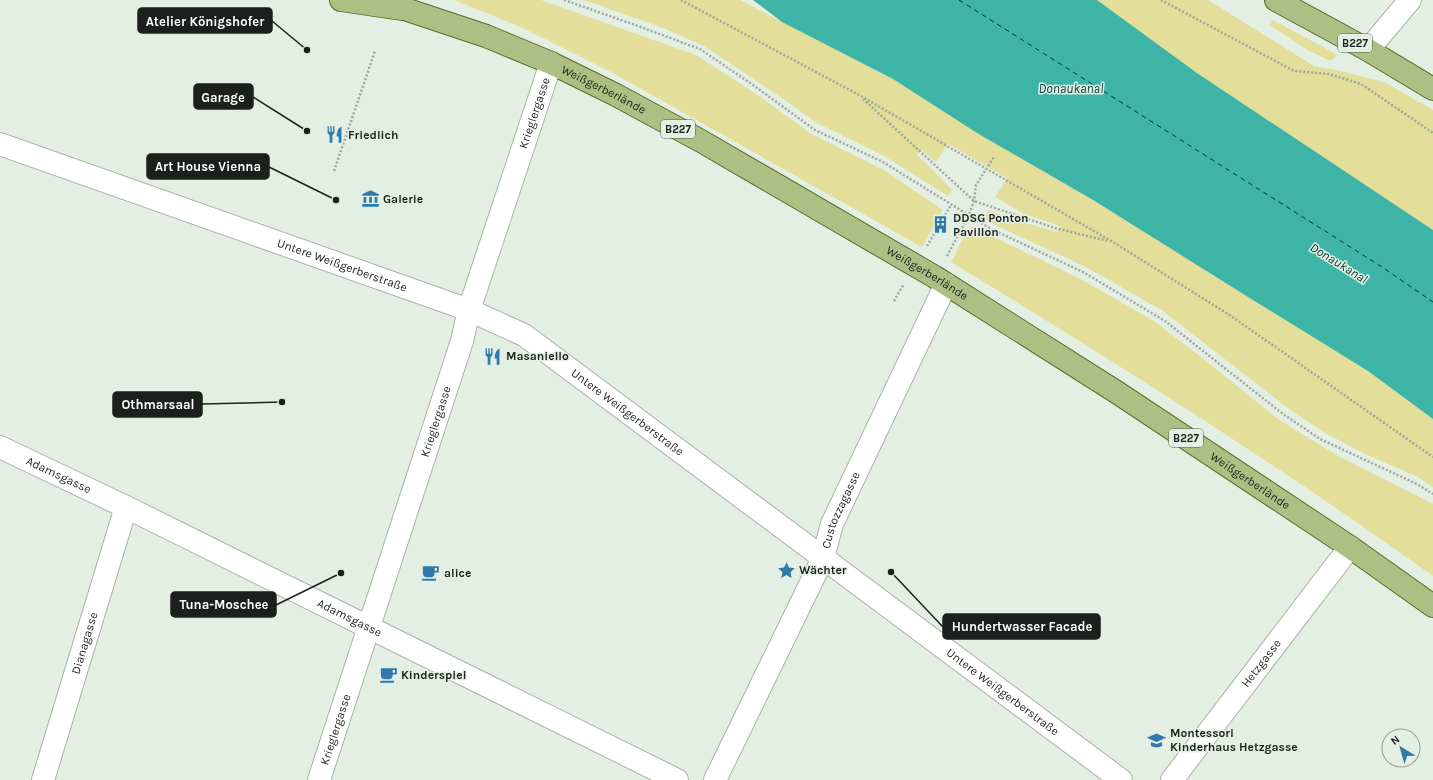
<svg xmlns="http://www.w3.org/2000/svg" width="1433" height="780" viewBox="0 0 1433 780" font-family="Karla,sans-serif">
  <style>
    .green { fill: #e3de99 }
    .water { fill: #3db4a6 }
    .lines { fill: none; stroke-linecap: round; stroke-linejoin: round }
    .ferry { stroke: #003832; stroke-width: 1; stroke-dasharray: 5 4; stroke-linecap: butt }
    .minor-casing { stroke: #a8b2a7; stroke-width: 24 }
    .primary-casing { stroke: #576d29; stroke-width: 24 }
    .path { stroke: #9ea69e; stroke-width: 2.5; stroke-dasharray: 2 2; stroke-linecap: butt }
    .minor { stroke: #fff; stroke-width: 22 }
    .primary { stroke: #adc083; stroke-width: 22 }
    .labels { text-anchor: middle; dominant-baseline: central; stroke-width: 3; stroke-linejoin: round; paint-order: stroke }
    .shield { fill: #e4efe4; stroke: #585e58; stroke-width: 1 }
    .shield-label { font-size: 11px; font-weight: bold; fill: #1c201c }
    .street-label { font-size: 12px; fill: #1c201c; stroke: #e4efe4 }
    .poi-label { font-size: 12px; font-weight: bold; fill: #1c201c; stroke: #e4efe4; text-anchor: start }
    .water-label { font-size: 13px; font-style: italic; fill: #003832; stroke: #e4efe4 }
    .leader { fill: none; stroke: #1c201c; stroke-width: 1.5 }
    .callout-dot { fill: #1c201c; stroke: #e4efe4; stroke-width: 1.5 }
    .callout { fill: #1c201c; stroke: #1c201c; stroke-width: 1.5 }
    .callout-label { font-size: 13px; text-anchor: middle; font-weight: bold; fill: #fff }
  </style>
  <rect width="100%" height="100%" fill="#e4efe4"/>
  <path class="green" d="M454,0H541L696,55L755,93L810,133L884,170L943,210L922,247L611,72L521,27Z
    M584,0H740L893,79L977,133L1093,200L1248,297L1368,371L1433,419V487L1418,477L1367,455L1327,434L1293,412L1163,311L1086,267L995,225L984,218L988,210L1022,222L1057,232L1060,226L1024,214L995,197L1007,178L948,144L936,162L922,150L917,154L952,190L948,196L884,156L817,123L779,96L704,46L663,28Z
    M1097,0H1208L1314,66L1341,71L1386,83L1433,110V230L1197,73Z
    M1273,20L1338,55L1331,61L1309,51L1270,25Z
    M971,226L1079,278L1154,321L1210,364L1278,419L1335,454L1433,504V576C1277,464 1115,362 951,262L960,244Z"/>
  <path class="water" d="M753,0H1097L1197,73L1433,230V419L1368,371L1248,297L1093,200L977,133L893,79L782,22Z"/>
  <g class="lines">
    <path class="ferry" d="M959,0L1382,267L1433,302"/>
    <defs>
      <g id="minor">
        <path d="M1368,50L1410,0"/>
        <path id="s1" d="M0,144L469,310L524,335L1121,780"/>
        <path id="s2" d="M0,447L126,507L677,780"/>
        <path id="s3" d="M43,780L126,507"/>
        <path id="s4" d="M319,780L462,341L469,310L551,63"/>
        <path id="s5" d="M715,780L823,558L832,524L946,284"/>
        <path id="s6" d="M1172,780L1350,547"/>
      </g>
      <g id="primary">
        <path d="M341,0L402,9"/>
        <path id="s7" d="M388,0L408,10L486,36L551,63L616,95L701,141L935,277L1118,393L1350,547L1433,606"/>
        <path d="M1276,0L1368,50L1433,89"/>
      </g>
    </defs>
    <use href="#minor" class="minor-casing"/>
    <use href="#primary" class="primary-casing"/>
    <path class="path" d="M564,0L638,26L700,49L753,85L815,130L883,162L991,229L1083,272L1165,321L1283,414L1320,439L1417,484L1433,494
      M681,0L859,95L1113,242L1231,316L1433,457
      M1161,0L1294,71L1329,74L1361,84L1433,133
      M863,99L974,201L1055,228L1108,241
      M334,171L375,51
      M927,246L951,205
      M947,256L969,215L974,201L976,185L994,157
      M894,301L904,284"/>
    <use href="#minor" class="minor"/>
    <use href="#primary" class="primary"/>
  </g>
  <defs>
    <symbol id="restaurant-bare" viewBox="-9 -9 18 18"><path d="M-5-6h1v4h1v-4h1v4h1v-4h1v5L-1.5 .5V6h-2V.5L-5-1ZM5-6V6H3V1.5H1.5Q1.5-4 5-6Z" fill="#3079ad" stroke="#e4efe4" stroke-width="2.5" paint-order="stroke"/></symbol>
    <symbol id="museum-bare" viewBox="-9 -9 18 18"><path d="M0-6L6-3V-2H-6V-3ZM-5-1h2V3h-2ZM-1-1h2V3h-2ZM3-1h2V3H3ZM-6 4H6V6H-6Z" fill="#3079ad" stroke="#e4efe4" stroke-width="2.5" paint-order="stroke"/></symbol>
    <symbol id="building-bare" viewBox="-9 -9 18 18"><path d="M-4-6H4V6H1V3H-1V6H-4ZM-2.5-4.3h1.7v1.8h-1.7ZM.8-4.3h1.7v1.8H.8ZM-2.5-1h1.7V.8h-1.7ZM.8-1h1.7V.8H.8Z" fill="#3079ad" stroke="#e4efe4" stroke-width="2.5" paint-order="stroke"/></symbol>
    <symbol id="sight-bare" viewBox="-9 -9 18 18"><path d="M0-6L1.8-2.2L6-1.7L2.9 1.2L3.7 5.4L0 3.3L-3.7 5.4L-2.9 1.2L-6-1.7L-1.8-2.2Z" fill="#3079ad" stroke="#e4efe4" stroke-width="2.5" paint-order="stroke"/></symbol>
    <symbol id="cafe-bare" viewBox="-9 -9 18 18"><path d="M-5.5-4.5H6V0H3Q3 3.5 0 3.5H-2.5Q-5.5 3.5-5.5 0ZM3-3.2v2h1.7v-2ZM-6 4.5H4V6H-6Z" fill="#3079ad" stroke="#e4efe4" stroke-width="2.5" paint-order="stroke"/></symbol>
    <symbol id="school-bare" viewBox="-9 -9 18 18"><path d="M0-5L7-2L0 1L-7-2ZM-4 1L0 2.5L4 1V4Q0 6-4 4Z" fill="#3079ad" stroke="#e4efe4" stroke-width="2.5" paint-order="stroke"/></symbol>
  </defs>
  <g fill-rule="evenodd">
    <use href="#restaurant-bare" x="322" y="122" width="25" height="25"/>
    <use href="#museum-bare" x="358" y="186" width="25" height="25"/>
    <use href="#building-bare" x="928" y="212" width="25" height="25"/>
    <use href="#restaurant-bare" x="480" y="344" width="25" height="25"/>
    <use href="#sight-bare" x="774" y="558" width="25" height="25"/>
    <use href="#cafe-bare" x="418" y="560" width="25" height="25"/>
    <use href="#cafe-bare" x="376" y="662" width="25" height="25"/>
    <use href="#school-bare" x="1144" y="728" width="25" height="25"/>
  </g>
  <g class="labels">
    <g class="shield">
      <rect x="1338" y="34" width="34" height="18" rx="3"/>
      <rect x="661" y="120" width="34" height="18" rx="3"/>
      <rect x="1169" y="429" width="34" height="18" rx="3"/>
    </g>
    <g class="shield-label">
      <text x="1355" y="43">B227</text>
      <text x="678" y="129">B227</text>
      <text x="1186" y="438">B227</text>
    </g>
    <g class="street-label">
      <text stroke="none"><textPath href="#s7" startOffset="234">Weißgerberlände</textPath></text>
      <text stroke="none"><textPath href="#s4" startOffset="701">Krieglergasse</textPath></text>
      <text stroke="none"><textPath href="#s1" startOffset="363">Untere Weißgerberstraße</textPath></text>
      <text stroke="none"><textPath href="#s7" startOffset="606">Weißgerberlände</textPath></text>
      <text stroke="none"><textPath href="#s1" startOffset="687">Untere Weißgerberstraße</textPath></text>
      <text stroke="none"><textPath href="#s4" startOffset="377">Krieglergasse</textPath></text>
      <text stroke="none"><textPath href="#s2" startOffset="65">Adamsgasse</textPath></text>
      <text stroke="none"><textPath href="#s7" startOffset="990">Weißgerberlände</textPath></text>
      <text stroke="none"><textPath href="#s5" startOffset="298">Custozzagasse</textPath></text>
      <text stroke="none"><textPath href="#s2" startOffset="389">Adamsgasse</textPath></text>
      <text stroke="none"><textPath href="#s3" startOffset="143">Dianagasse</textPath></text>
      <text stroke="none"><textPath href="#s6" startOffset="147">Hetzgasse</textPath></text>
      <text stroke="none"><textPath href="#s1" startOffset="1155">Untere Weißgerberstraße</textPath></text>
      <text stroke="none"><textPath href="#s4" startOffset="53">Krieglergasse</textPath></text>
    </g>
    <g class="poi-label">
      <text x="348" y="135">Friedlich</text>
      <text x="383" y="199">Galerie</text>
      <text x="953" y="218">DDSG Ponton<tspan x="953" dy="14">Pavillon</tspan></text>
      <text x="506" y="356">Masaniello</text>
      <text x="799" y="570">Wächter</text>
      <text x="444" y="573">alice</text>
      <text x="401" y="675">Kinderspiel</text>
      <text x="1170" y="733">Montessori<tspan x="1170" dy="14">Kinderhaus Hetzgasse</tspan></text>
    </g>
    <g class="water-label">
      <text x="1071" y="88">Donaukanal</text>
      <text transform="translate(1339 263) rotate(32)">Donaukanal</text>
    </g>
  </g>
  <path class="leader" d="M307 50L272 21M307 131L253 97M336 200L269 167M282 402L202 404M341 573L276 605M891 572L943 627"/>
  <g class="callout-dot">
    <circle cx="307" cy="50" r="4"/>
    <circle cx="307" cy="131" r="4"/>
    <circle cx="336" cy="200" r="4"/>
    <circle cx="282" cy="402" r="4"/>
    <circle cx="341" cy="573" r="4"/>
    <circle cx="891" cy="572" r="4"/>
  </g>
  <g class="callout">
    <rect x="138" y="8" width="134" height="25" rx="4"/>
    <rect x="194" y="84" width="59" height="25" rx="4"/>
    <rect x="147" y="154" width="122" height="25" rx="4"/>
    <rect x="113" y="392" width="89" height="25" rx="4"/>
    <rect x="171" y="592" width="105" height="25" rx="4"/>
    <rect x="943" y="614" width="157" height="25" rx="4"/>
  </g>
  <g class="callout-label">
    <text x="205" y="26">Atelier Königshofer</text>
    <text x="223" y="102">Garage</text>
    <text x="208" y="171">Art House Vienna</text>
    <text x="158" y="409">Othmarsaal</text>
    <text x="224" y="609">Tuna-Moschee</text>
    <text x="1022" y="631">Hundertwasser Facade</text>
  </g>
  <g transform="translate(1401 748) rotate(323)"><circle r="19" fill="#e4efe4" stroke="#949c94"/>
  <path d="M0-3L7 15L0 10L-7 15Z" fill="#3079ad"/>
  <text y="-6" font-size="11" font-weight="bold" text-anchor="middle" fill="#1c201c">N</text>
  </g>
</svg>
